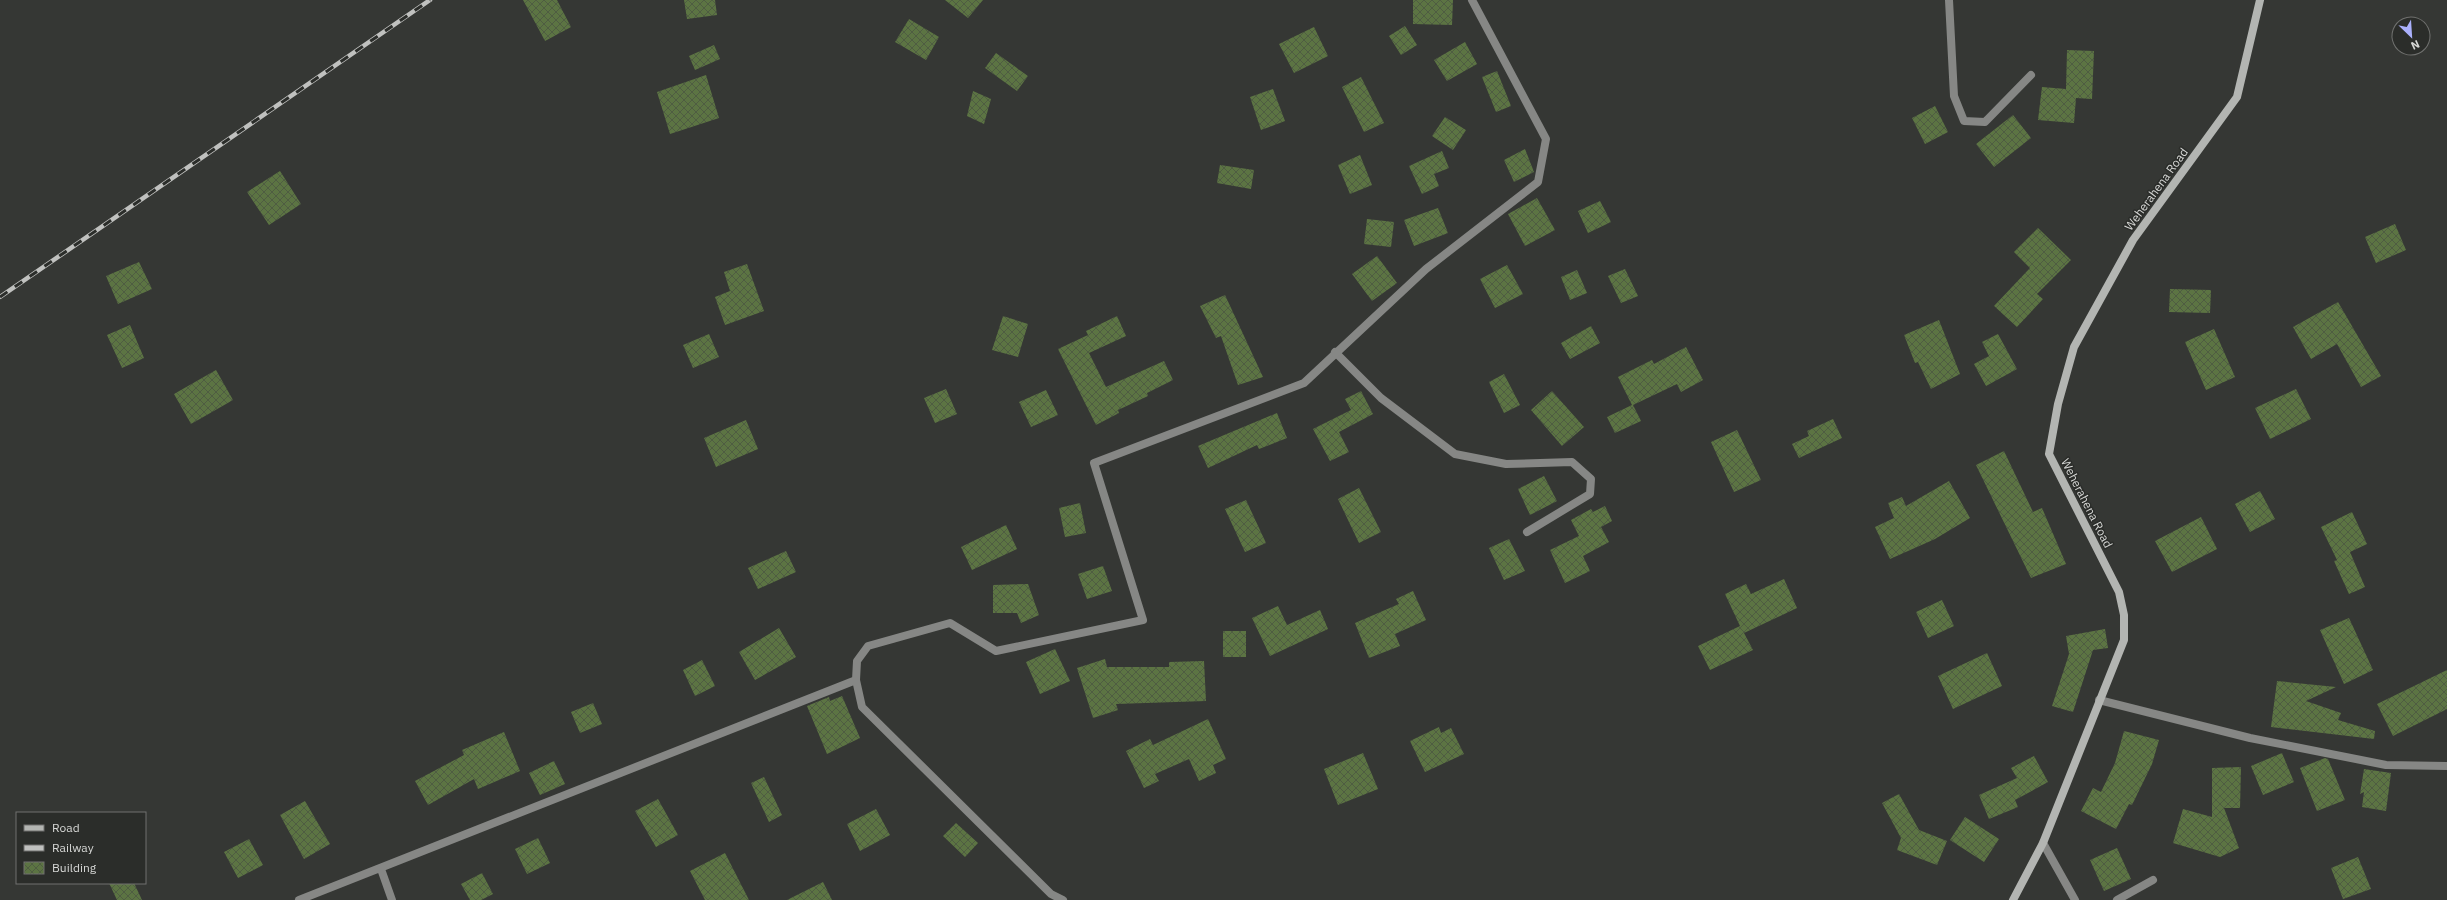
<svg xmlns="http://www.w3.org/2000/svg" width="2447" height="900" viewBox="0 0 2447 900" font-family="'IBM Plex Sans',sans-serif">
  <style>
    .building { fill: url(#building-cross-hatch) }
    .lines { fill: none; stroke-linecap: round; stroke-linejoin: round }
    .service { stroke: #868785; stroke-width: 8 }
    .minor { stroke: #868785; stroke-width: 8 }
    .secondary { stroke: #b3b5b2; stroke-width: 8 }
    .rail-casing { stroke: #c0c1bf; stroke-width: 4.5 }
    .rail { stroke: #2b2d2a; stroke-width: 3; stroke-dasharray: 9; stroke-linecap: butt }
    .labels { text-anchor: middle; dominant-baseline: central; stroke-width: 3; stroke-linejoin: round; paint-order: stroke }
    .street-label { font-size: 12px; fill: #d7d8d6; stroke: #2b2d2a }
  </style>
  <defs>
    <pattern id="building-cross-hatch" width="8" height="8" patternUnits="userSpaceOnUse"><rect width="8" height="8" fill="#5c7443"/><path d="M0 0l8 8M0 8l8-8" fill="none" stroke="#4f5d42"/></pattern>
  </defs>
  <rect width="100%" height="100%" fill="#353734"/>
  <path class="building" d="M523,0H557L571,27L545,41Z
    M684,0H715L717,15L687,19Z
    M945,0H983L968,18Z
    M1413,0H1453L1452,25L1413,24Z
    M909,19L939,37L926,60L895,42Z
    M1405,26L1417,45L1401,55L1389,36Z
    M1314,27L1328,56L1294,73L1279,44Z
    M1465,42L1477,64L1447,81L1434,60Z
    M714,45L720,59L695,70L689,56Z
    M2067,50L2094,51L2092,99L2076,98L2074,123L2038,120L2042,87L2066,89Z
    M996,53L1028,76L1017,91L985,68Z
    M1497,71L1511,106L1496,112L1482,77Z
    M706,75L719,118L670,134L657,92Z
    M1361,77L1384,123L1364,132L1342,87Z
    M1273,89L1285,121L1261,130L1250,97Z
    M973,91L991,99L984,124L967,116Z
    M1935,106L1948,132L1925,144L1912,118Z
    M2013,115L2031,138L1994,167L1976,144Z
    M1445,117L1466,130L1453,150L1432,136Z
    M1525,149L1534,172L1514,182L1504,160Z
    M1442,151L1449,168L1434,174L1439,186L1422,194L1409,166Z
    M1360,155L1372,185L1350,194L1338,165Z
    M1220,165L1254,170L1251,189L1217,183Z
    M280,171L301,204L269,225L247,192Z
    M1537,198L1555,230L1525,246L1508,214Z
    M1600,201L1611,222L1588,233L1578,211Z
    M1438,208L1448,233L1414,246L1404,220Z
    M1367,219L1394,222L1391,247L1364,244Z
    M2395,224L2406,250L2376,263L2365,237Z
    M2038,228L2071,260L2037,294L2043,299L2017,327L1994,306L2030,268L2014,252Z
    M1377,256L1397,283L1372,301L1352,274Z
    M139,262L152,289L118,304L106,276Z
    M747,264L764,311L725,325L715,297L730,291L724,272Z
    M1507,265L1523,294L1495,308L1480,279Z
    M1625,269L1638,296L1621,303L1608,276Z
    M1577,270L1587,293L1570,300L1561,277Z
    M2170,289L2211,290L2210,313L2169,312Z
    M1225,295L1263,377L1238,385L1221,336L1216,338L1200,306Z
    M2338,302L2381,376L2361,387L2337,344L2311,359L2293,327Z
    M1003,316L1028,324L1018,357L992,350Z
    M1117,316L1126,336L1089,353L1106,387L1164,361L1173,380L1147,393L1148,396L1118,410L1119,413L1096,425L1058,349L1088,335L1086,331Z
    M1939,320L1960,374L1931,389L1918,362L1915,363L1904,335Z
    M130,325L144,358L122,368L107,335Z
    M1591,326L1600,343L1570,359L1561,343Z
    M2214,329L2235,377L2206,390L2185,342Z
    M709,334L719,357L693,368L683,345Z
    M1998,334L2017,369L1986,386L1974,364L1989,356L1982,342Z
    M1686,347L1703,380L1681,392L1677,384L1633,405L1641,421L1615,433L1607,417L1632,405L1618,377L1652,360L1654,364Z
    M216,370L233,400L191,424L174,394Z
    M1504,374L1520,405L1504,413L1489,382Z
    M946,389L957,414L935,423L924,398Z
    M2296,389L2311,419L2270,439L2255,408Z
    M1046,390L1058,415L1031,427L1019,402Z
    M1361,391L1373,414L1339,432L1349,452L1330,461L1313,429L1351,410L1345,399Z
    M1552,391L1584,427L1562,446L1531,410Z
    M1277,413L1287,438L1259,449L1257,445L1208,468L1198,446Z
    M1833,419L1842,438L1799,458L1792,444L1809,436L1807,431Z
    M746,420L758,449L716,467L704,438Z
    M1737,430L1761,480L1734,492L1711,442Z
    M2004,451L2033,512L2042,508L2066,564L2031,578L1976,465Z
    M1544,476L1557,501L1530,515L1518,489Z
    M1949,481L1970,518L1935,539L1890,559L1875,527L1894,518L1888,503L1902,497L1906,506Z
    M1359,488L1381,532L1359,543L1338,499Z
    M2260,491L2275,519L2250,532L2235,504Z
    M1246,500L1266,543L1245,552L1225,509Z
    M1080,503L1086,533L1065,537L1059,508Z
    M1605,506L1612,521L1601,527L1609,542L1583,556L1590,571L1565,583L1550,550L1579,536L1571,520L1591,509L1593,512Z
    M2352,512L2367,544L2350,552L2365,587L2349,594L2334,561L2337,560L2321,527Z
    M2201,517L2217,549L2172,572L2155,541Z
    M1006,525L1017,549L972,570L961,547Z
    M1509,539L1525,571L1504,580L1489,548Z
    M786,551L796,572L758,589L748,568Z
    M1103,566L1112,591L1087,599L1078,574Z
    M1784,579L1797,608L1744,633L1753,650L1710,670L1698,646L1740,626L1725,594L1746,584L1751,594Z
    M1028,584L1039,615L1021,623L1017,613H993V585Z
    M1413,591L1426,620L1395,634L1400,646L1369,658L1355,623L1399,604L1396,599Z
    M1942,600L1954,626L1928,638L1916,612Z
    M1278,606L1287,625L1320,610L1328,629L1270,656L1252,618Z
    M2349,618L2373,670L2344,684L2320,630Z
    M779,628L796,657L755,680L739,652Z
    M2105,629L2108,648L2093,650L2073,712L2052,706L2069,654L2066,636Z
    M1223,631H1246V657H1223Z
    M1055,649L1070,681L1040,694L1026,662Z
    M1987,653L2002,686L1953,709L1938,676Z
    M1105,659L1107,667H1169V662L1204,661L1206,701L1116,704L1118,710L1093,718L1077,668Z
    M702,660L715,686L695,696L683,670Z
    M2447,670V709L2393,736L2377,704Z
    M2277,681L2336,687L2306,701L2341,713L2338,720L2375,731L2374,739L2271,727Z
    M842,696L860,738L827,754L807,706L829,697L830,701Z
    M593,703L602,724L580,733L571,712Z
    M1208,719L1226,759L1213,765L1216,773L1199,781L1189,759L1155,774L1159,781L1144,788L1126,751L1150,739L1153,745Z
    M1439,727L1441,733L1451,728L1464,754L1425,772L1410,741Z
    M2124,731L2159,740L2152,764L2132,805L2129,804L2116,829L2081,811L2093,788L2101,792L2115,763Z
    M504,732L520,771L478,789L474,779L428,805L415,781L464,755L462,750Z
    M1363,753L1378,789L1338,805L1324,769Z
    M2282,753L2294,782L2263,795L2251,766Z
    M2034,756L2048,782L2015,800L2018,807L1989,819L1979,795L2017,778L2011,768Z
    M2325,758L2328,759L2345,800L2317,811L2300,768Z
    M554,761L565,784L540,795L529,773Z
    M2241,767L2240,808H2224L2239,848L2220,857L2173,843L2183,809L2212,817V768Z
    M2364,769L2391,773L2386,811L2362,807L2364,792L2360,794Z
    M764,777L782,815L769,822L751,783Z
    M1899,794L1919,830L1947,841L1937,865L1897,850L1901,838L1882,803Z
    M658,799L678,835L656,847L635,811Z
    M305,801L330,844L304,859L280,815Z
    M876,809L890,835L860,851L847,824Z
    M1965,817L1999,839L1984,862L1950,840Z
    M956,823L978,843L965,857L943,836Z
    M538,838L550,863L527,874L515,849Z
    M249,839L263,865L238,878L224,852Z
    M2117,848L2131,879L2104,891L2090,860Z
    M725,853L749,900H705L690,871Z
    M2358,857L2371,889L2343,899L2331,868Z
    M482,873L493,894L481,900H470L461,884Z
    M823,882L832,900H787Z
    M109,883H134L142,900H117Z"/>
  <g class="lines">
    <path class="service" d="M1949,0L1954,96L1964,121L1985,122L2031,75
      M1335,352L1381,398L1455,454L1506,464L1572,462L1591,479L1590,494L1527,532"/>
    <path class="minor" d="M2099,700L2250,738L2386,765L2447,766
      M2043,843L2075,900
      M381,869L392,900
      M299,900L856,680
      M1063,900L1051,894L862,707L856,680L857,661L868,646L950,623L996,651L1143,620L1094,463L1304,383L1426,269L1538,182L1546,139L1472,0
      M2117,900L2153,880"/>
    <path class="secondary" d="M2013,900L2043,843L2124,640V615L2119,592L2049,454L2058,404L2074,347L2133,240L2237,97L2260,0"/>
    <defs>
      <path id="rail" d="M0,297L430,0"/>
    </defs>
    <use href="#rail" class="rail-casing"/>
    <use href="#rail" class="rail"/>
  </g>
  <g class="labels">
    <g class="street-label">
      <text transform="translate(2156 189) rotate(-54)">Weherahena Road</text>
      <text transform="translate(2087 503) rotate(63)">Weherahena Road</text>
    </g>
  </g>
  <rect x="16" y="812" width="130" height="72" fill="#2b2d2a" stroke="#70716f"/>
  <rect x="24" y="825" width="20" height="6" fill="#b3b5b2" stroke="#70716f"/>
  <text x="52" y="832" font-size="12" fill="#d7d8d6">Road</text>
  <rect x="24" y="845" width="20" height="6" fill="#c0c1bf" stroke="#70716f"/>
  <text x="52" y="852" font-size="12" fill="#d7d8d6">Railway</text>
  <rect x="24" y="862" width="20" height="12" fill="url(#building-cross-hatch)" stroke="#70716f"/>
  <text x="52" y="872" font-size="12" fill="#d7d8d6">Building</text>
  <g transform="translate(2411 36) rotate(155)"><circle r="19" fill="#2b2d2a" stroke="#70716f"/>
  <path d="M0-3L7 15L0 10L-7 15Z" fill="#aab0fb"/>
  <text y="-6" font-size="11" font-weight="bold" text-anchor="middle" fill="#d7d8d6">N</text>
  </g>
</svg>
